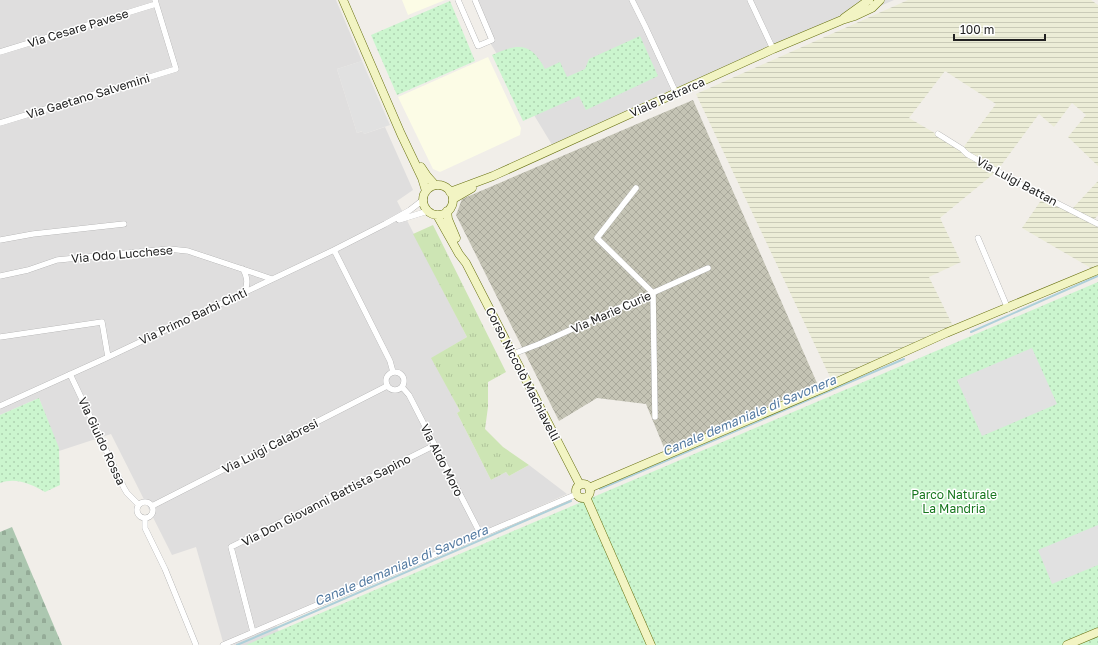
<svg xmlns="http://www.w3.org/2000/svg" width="1098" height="645" viewBox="0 0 1098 645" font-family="'Golos Text',sans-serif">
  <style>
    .residential { fill: #dfdede }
    .education { fill: #fcfce6 }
    .construction { fill: url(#construction-cross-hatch) }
    .farmland { fill: url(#farmland-rules); fill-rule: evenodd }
    .grass { fill: url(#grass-tufts) }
    .cemetery { fill: url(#cemetery-stones) }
    .park { fill: url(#park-dots) }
    .parking { fill: #e1e1e1 }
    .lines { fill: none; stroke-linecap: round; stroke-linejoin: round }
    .stream { stroke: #aed0d9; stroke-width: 2 }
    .street-casing { stroke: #a2a2a2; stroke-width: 6 }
    .secondary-casing { stroke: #677010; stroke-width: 9 }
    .street { stroke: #fff; stroke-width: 5.5 }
    .secondary { stroke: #f2f4c3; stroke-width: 8 }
    .labels { text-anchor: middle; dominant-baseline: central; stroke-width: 3; stroke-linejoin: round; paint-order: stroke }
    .street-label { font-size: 12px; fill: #212121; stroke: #fff }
    .park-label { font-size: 12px; fill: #17771e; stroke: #fff }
    .water-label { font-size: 13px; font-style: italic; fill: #537aa1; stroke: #fff }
  </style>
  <defs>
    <pattern id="construction-cross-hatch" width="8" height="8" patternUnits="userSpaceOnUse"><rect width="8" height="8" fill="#c5c4b5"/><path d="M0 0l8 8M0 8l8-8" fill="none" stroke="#a9a89b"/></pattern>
    <pattern id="farmland-rules" width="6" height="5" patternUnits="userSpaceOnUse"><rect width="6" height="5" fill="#ecedd7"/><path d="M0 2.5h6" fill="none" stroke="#cacbb8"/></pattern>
    <pattern id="grass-tufts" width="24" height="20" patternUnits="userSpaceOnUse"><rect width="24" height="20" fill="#cde5b4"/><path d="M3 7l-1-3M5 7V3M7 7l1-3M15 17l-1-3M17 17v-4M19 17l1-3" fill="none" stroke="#b0c49a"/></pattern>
    <pattern id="cemetery-stones" width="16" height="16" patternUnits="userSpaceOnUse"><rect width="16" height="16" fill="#acc7b0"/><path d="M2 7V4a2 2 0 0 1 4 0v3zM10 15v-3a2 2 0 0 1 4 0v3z" fill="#94ab97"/></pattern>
    <pattern id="park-dots" width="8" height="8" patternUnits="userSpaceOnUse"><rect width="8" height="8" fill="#cbf5ce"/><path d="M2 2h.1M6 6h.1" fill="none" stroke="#aed2b1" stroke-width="1.8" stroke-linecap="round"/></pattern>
  </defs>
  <rect width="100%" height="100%" fill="#f1eee9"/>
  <path class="residential" d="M0,0H336L362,61L337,69L357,133L363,131L364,134L385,127L413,190L397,201L467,337L432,358L460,411L457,413L491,480L506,472L509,476L529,465L567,494L276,625L285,645H235L223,642L196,547L172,555L111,434L59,451L39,398L0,415Z
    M472,0H894L554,148L489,41Z"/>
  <path class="education" d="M402,0H445L408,15Z
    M488,57L521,128L520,135L440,172L433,169L398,97Z"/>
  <path class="construction" d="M693,100L817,383L667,455L646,404L597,398L559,421L456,215L462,199Z"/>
  <path class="farmland" d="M908,0H1091L1098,5V166L1068,137L1086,115L1072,103L1054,127L1039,114L997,171L940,218L961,262L929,277L955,330L947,335L831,379L696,94ZM945,71L996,104L962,149L909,118Z
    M1098,181V215L1093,221L1098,224V270L1096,271L1022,228L1044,196L1071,210Z"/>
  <path class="grass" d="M433,225L506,372L488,382V407L485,429L503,447L529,465L509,476L506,472L491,480L457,413L460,411L431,358L467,337L413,234Z"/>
  <path class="cemetery" d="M12,527L62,645H0V532Z"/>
  <path class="park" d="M450,1L475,61L397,95L371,35Z
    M640,36L658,76L586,110L579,96L523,121L492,55C518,43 531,42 545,69L560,62L567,77L585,69L589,59Z
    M1098,282V645H246Z
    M39,398L59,448L60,485L45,492C31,484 16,477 0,483V415Z"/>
  <path class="parking" d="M362,61L390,125L364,134L362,131L357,133L337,69Z
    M1032,348L1057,404L982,436L957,380Z
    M1098,525V565L1052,584L1038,550Z"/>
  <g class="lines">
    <path class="stream" d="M971,332L1098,276
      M600,489L904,359
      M237,645L571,501"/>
    <defs>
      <path id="street" d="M458,0L478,46L492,40L475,0
        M632,0L645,26L676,93
        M750,0L773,49
        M0,52L156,4
        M0,123L176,69L155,0
        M938,134L962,149L967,154L1027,188L1098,224
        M636,188L597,238L653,293L655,417
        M399,220L428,211
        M978,238L1008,309
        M0,240L33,234L124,224
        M334,250L390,361L393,372
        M243,269C248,279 248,283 244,293
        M0,276L28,270L57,260L169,249L188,251L272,279
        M0,337L102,322L108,357
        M513,354L539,344L708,268
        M386 381a9 9 0 1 1 18 0a9 9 0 1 1-18 0Z
        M70,374L124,488L127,493L138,504
        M402,387L409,395L481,535
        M0,406L104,359L334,250L385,224L410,210L423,200
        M137 510a8 8 0 1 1 16 0a8 8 0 1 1-16 0Z
        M152,506L387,386
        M145,518V528L165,569L196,645
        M253,632L231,547L435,445
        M223,645L577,494"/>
      <path id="secondary" d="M343,0L401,134L422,178L426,191
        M844,18L869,0
        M421,167L427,176L435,185
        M423 200a15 15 0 1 1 30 0a15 15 0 1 1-30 0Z
        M450,192L493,176L773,49L842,20L855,16L872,8L880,0
        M453,199L472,188
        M447,211L448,219L456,238
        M437,215L459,254L466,263L580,485
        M576 491a7 7 0 1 1 14 0a7 7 0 1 1-14 0Z
        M589,488L826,387L946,333L1098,270
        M586,497L651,645
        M1067,645L1098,632"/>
    </defs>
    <use href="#street" class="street-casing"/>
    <use href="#secondary" class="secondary-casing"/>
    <use href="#street" class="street"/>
    <use href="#secondary" class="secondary"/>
  </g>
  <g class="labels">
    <g class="street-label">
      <text transform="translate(78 28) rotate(-17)">Via Cesare Pavese</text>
      <text transform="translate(88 96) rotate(-17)">Via Gaetano Salvemini</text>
      <text transform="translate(667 97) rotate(-24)">Viale Petrarca</text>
      <text transform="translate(1017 181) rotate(28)">Via Luigi Battan</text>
      <text transform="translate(122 254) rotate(-5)">Via Odo Lucchese</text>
      <text transform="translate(611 312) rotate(-24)">Via Marie Curie</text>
      <text transform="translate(193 316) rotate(-25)">Via Primo Barbi Cinti</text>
      <text transform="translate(523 374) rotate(63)">Corso Niccolò Machiavelli</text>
      <text transform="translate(102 441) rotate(65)">Via Giuido Rossa</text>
      <text transform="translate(270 446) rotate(-27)">Via Luigi Calabresi</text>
      <text transform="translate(442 460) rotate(63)">Via Aldo Moro</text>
      <text transform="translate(326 500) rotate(-27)">Via Don Giovanni Battista Sapino</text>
    </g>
    <g class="park-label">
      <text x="954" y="494">Parco Naturale<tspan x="954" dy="14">La Mandria</tspan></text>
    </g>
    <g class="water-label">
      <text transform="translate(749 415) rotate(-23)">Canale demaniale di Savonera</text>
      <text transform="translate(401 565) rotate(-23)">Canale demaniale di Savonera</text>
    </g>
  </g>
  <path d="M954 34v6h91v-6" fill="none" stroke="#212121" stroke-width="2"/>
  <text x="960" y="34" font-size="12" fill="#212121" stroke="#ffffff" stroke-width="3" paint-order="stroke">100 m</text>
</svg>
